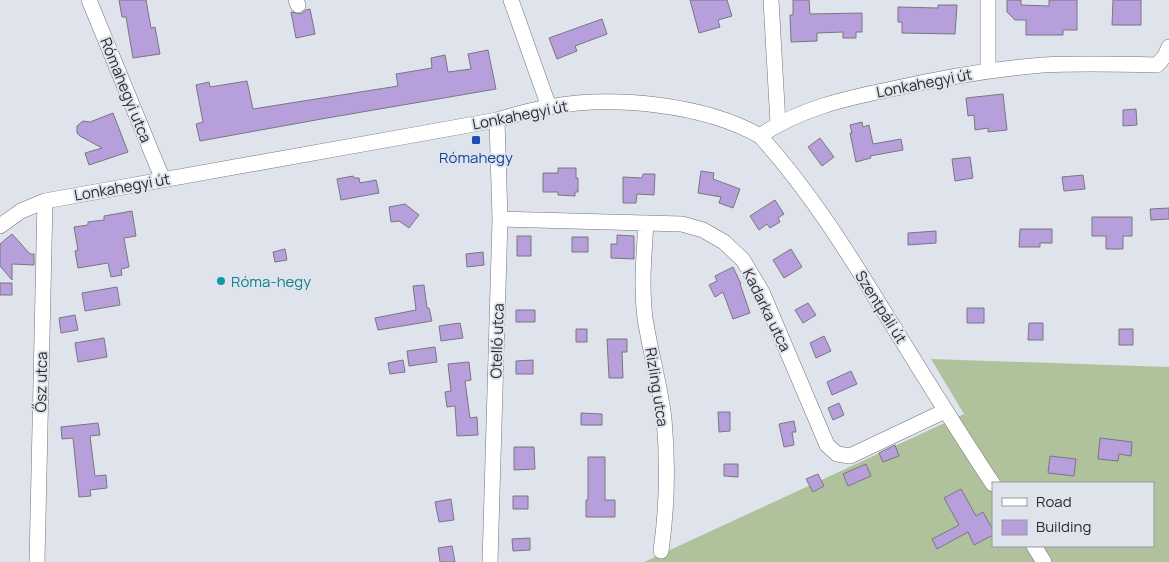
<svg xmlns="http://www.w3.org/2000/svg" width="1169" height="562" viewBox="0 0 1169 562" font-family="Manrope,sans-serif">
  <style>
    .garden { fill: #b0c29b; fill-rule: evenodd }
    .building { fill: #b79fdc; stroke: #79777e }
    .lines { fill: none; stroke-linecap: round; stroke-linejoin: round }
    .minor-casing { stroke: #70747b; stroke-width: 16 }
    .minor { stroke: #fff; stroke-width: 15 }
    .transit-dot { fill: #1a4fb4; stroke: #dfe3eb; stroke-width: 2 }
    .culture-dot { fill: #0f9aa8; stroke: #dfe3eb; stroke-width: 2 }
    .labels { text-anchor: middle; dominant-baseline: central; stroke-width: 4; stroke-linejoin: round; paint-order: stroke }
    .street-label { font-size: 15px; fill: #2a2b2e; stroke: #dfe3eb }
    .transit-label { font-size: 15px; fill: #164399; stroke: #dfe3eb }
    .culture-label { font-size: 15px; fill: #0d838f; stroke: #dfe3eb; text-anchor: start }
  </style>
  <rect width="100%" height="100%" fill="#dfe3eb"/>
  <path class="garden" d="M931,359L1169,367V562H644L964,414ZM993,483H1153V546H993Z"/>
  <path class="building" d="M119,0H146L151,28L155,27L160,54L133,58L126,17H122Z
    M690,0H727L732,16L718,20L720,27L699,33Z
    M793,0H809L810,14L862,13V32H856V38H843V32L817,33V41L791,42L790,15H793Z
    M1007,0H1021V5L1049,6V0H1077V30H1063V35H1026V20H1015L1007,12Z
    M1113,0H1141V25H1112Z
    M938,5H957L955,34L902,33V22H898V7L938,8Z
    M310,9L315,34L296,38L291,12L301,14L306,10Z
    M602,19L607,34L575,46L577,51L557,59L549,38Z
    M488,50L496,89L327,118L200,141L196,124L203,122L196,85L209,82L210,87L247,81L253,109L398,86L396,74L432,68L431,58L445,55L448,72L471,69L468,54Z
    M1003,94L1007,130L988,132V128L975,130L974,115L968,116L966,98Z
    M1136,109L1137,125L1123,126V110Z
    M113,113L128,152L89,165L85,153L102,148L80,136L77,133V126L83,121L90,122Z
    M862,122L863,127L869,125L873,144L901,139L903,150L870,156L871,158L856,162L850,133H852L850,125Z
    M820,138L834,157L822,166L808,147Z
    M970,157L973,178L955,181L952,159Z
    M558,168H576V178H578V192H575V196L558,195V192H543V173H558Z
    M701,171L714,173L713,179L740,189L733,208L719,203L721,197L698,193Z
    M643,174H655L654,195L637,194L636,203H623V177L642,178Z
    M1083,175L1085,189L1064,191L1062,177Z
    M353,176L354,178H359L360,183L376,180L379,193L341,200L337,179Z
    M775,200L784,214L778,218L780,222L770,228L767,224L759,230L750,216Z
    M405,204L419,215L409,228L399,221L391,222L389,207Z
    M1169,208V219L1151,220L1150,209Z
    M132,211L136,236L124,238L129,267L121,269L122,275L111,277L108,263L78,268L75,251L78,250L74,227L88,225V222L104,220V216Z
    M1092,217H1132V236H1123V249H1106V236H1092Z
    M1020,229H1052V243H1040V247H1019Z
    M936,231V243L908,245V233Z
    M12,234L30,254H34V265L12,264V280L0,266V244Z
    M617,235L634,236V259L611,258V244H617Z
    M517,236H531V256H517Z
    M572,237H588V252H572Z
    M285,249L287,260L275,262L273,252Z
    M791,249L802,267L784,278L773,260Z
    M483,252L484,265L467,267L466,254Z
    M733,267L741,284H740L750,313L733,319L723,292L715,297L709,285L717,281L715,276Z
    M0,283H12V295H0Z
    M424,285L427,308H429L432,321L378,330L375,318L416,310L413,286Z
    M117,287L120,305L85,311L82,293Z
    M808,303L816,315L803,323L795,310Z
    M967,308H984V323H967Z
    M516,310H535V322H516Z
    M75,315L78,330L61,333L59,318Z
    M460,323L463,338L441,341L439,326Z
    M1029,323H1043V340H1028Z
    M576,329H587V342H576Z
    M1119,329H1133V345H1119Z
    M824,336L831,351L816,358L810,343Z
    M104,338L107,357L78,362L75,343Z
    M607,339H627V352H622L623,378H609Z
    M435,347L437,362L409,366L407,351Z
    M403,360L405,372L390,374L388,363Z
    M533,360V374H516V361Z
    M469,362L471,380L465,381L470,418L477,417L478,435L457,436L455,406L447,407L445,392L451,391L448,364Z
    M851,371L857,384L832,395L827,382Z
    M839,403L844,415L833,420L828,408Z
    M718,412H730V431L719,432Z
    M581,413L602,414V425H581Z
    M794,421L796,432H792L794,445L784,447L779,424Z
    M98,423L100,435L90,436L95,476L106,475L107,488L90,490L91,496L79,497L73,438L62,439L61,427Z
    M1100,438L1132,442L1131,456L1119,454L1118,461L1098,459Z
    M895,445L899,456L883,462L879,453Z
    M514,447H534L535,469L514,470Z
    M1050,456L1076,459L1074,476L1048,473Z
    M588,457H605V500H615V517H586V500H588Z
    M724,464H738V477L724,476Z
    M866,464L871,476L848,486L843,474Z
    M818,474L824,486L813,492L806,479Z
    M961,489L976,516L983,512L993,530V535L974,545L968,532L937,549L932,539L959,525L944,498Z
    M513,496H528V509H513Z
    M451,499L454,520L439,522L435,502Z
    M530,538V550L513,551L512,539Z
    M452,546L455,562H440L438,548Z"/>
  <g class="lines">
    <defs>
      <path id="minor" d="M89,0L163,180
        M296,0L298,5
        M511,0L549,107
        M771,0L778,124
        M988,0V71
        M760,136C808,189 846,249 883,310C919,368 955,427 993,484
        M500,219L682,224L703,230L724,242L743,260L762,292L827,445L837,454L850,456L945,411
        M646,223C644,254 641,286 645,318C650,351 660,385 664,419C668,462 667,508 661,551
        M0,226L21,211L45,201L497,120C514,115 531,110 549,107C612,95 704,104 760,136C798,109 847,98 892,89C941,78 992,69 1043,65C1081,63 1119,64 1157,65L1165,56L1169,47
        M1034,546L1044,562
        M37,562L45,201
        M490,562L500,219L497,120"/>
    </defs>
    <use href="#minor" class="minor-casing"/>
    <use href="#minor" class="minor"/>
  </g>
  <rect class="transit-dot" x="471" y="135" width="10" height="10" rx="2.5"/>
  <circle class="culture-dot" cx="221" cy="281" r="5"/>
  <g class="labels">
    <g class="street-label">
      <text transform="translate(924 83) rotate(-11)">Lonkahegyi út</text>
      <text transform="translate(126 90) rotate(68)">Rómahegyi utca</text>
      <text transform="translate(520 115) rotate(-11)">Lonkahegyi út</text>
      <text transform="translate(122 187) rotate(-10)">Lonkahegyi út</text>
      <text transform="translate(881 307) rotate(58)">Szentpáli út</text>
      <text transform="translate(767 310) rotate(64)">Kadarka utca</text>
      <text transform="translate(497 341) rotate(-88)">Otelló utca</text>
      <text transform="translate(41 382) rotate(-89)">Ősz utca</text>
      <text transform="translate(657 387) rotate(81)">Rizling utca</text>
    </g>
    <g class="transit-label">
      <text x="476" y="157">Rómahegy</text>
    </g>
    <g class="culture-label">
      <text x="231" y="281">Róma-hegy</text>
    </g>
  </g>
  <rect x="992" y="482" width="162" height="65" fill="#dfe3eb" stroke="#97999f"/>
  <rect x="1002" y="498" width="25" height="8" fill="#ffffff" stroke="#97999f"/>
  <text x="1036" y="507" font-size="15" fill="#2a2b2e">Road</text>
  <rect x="1002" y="520" width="25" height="15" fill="#b79fdc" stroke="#97999f"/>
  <text x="1036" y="532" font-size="15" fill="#2a2b2e">Building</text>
</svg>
